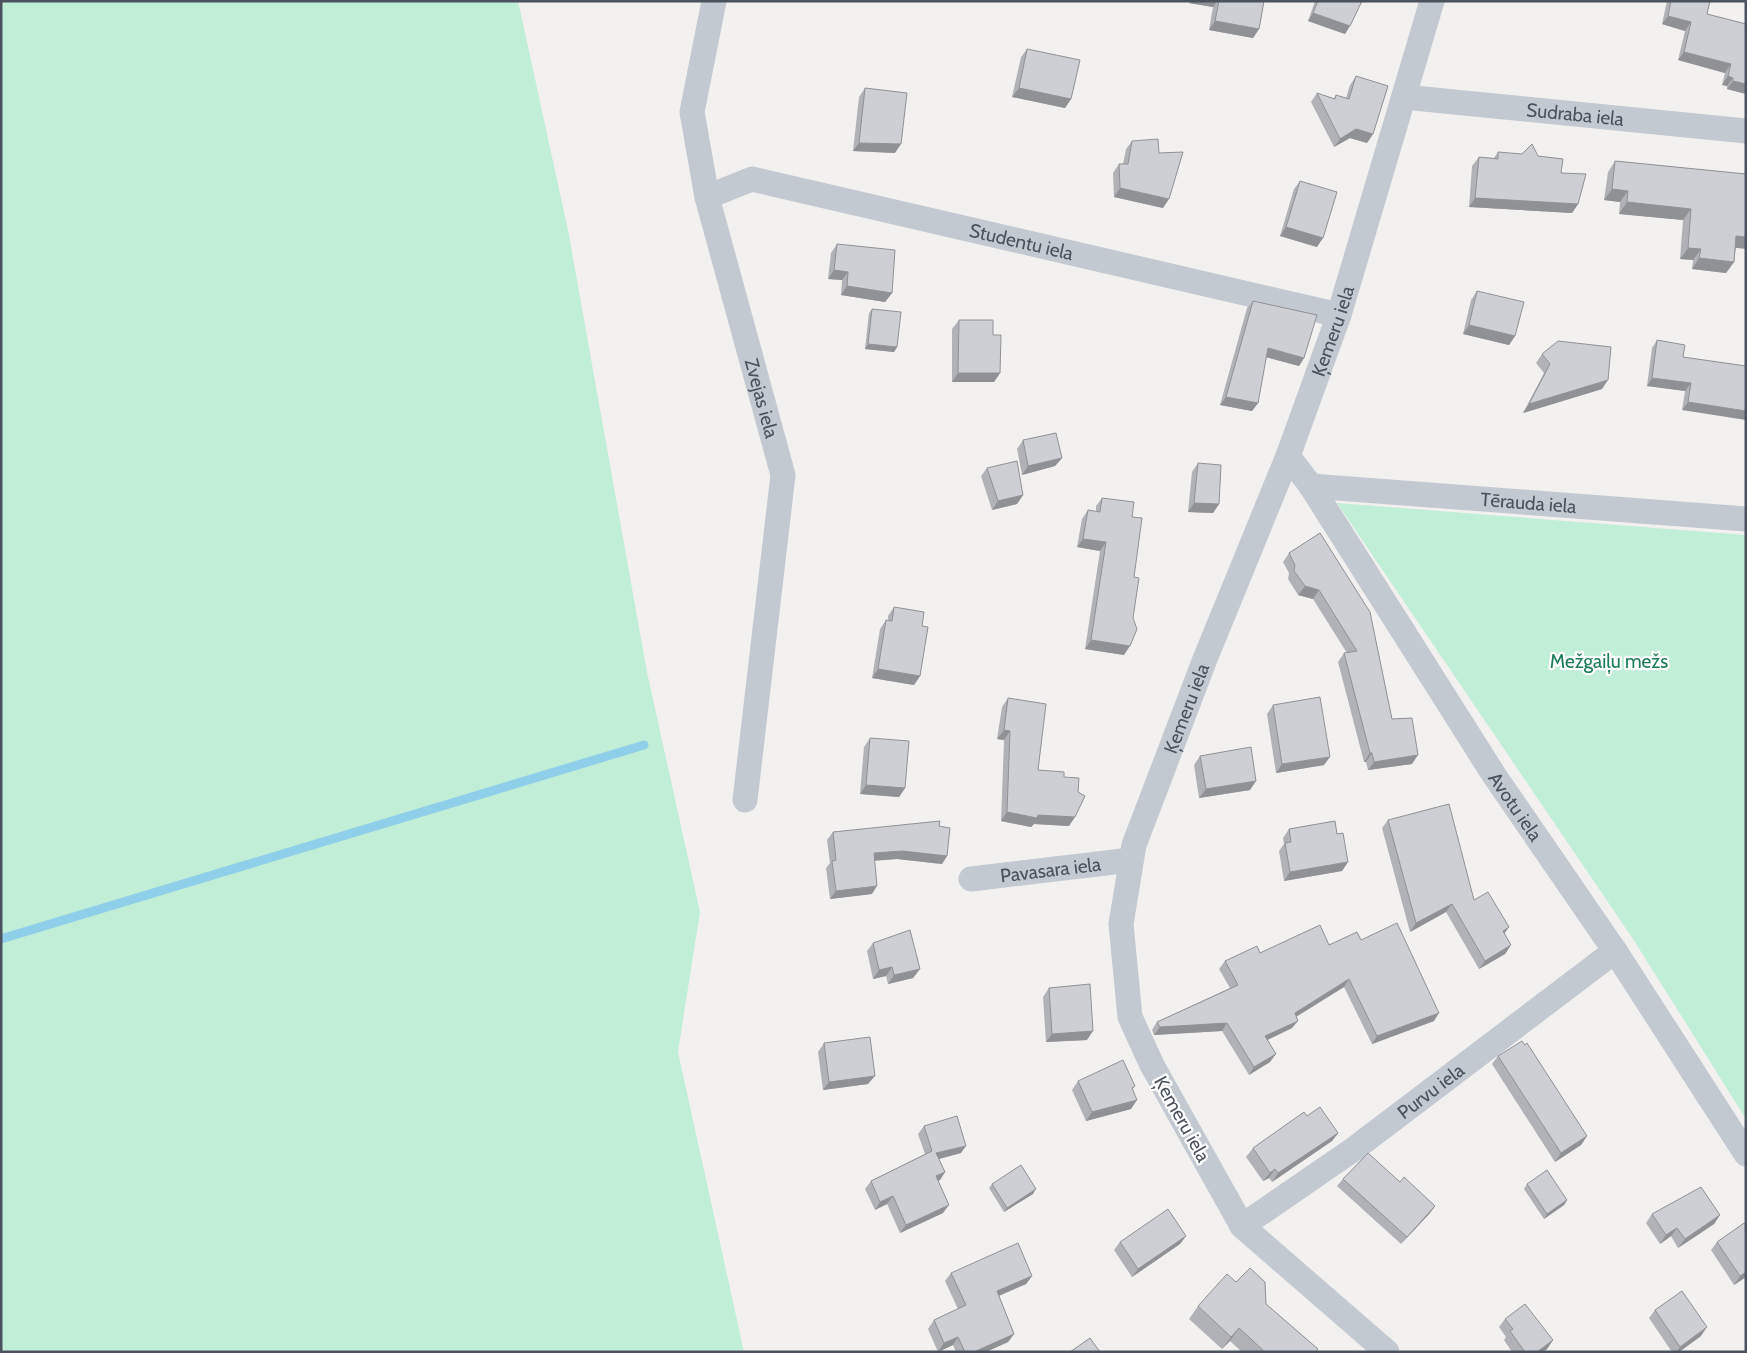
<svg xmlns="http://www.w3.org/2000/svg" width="1747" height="1353" viewBox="0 0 1747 1353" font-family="Cabin,sans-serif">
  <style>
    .green { fill: #c1eed7 }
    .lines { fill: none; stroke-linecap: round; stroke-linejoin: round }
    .stream { stroke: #90cfe9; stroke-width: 9 }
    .minor { stroke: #c2c9d1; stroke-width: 25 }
    .wall { fill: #b1b2b7 }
    .shaded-wall { fill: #909195 }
    .building { fill: #cecfd5; stroke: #909195 }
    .labels { text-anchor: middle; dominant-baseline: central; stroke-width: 4.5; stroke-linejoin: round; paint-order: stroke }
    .street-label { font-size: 19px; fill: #49525d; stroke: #fff }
    .park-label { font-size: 19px; fill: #1b7d55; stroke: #fff }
  </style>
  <rect width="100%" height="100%" fill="#f3f1f0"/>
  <path class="green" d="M1,1H518L568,230L647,672L700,912L678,1052L744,1352H1Z
    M1337,503L1746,535V1119L1633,939Z"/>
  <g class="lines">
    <path class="stream" d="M1,939L644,745"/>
    <g class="minor">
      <path id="s1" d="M714,1L692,112L707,197L783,475L745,800"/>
      <path id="s2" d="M1404,97L1746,131"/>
      <path id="s3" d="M707,197L752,179L1339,315"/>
      <path id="s4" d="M1288,456L1311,486L1494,775L1615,951L1746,1154"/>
      <path id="s5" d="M1311,486L1746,519"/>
      <path id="s6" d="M971,879L1131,860"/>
      <path id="s7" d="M1242,1226L1354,1149L1615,951"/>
      <path id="s8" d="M1387,1352L1242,1226L1152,1065L1130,1017L1121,924L1134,845L1205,659L1288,456L1339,315L1432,1"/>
    </g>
  </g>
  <path class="wall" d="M1189,1H1264L1259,29L1253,38L1209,30L1213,7L1189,3Z
    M1315,1H1362L1345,34L1308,21Z
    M1667,1H1710L1707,14L1746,24V94L1727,89V86L1722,85L1725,73L1678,60L1685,31L1662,24Z
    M1027,49L1071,99L1065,108L1012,97L1021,57Z
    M1356,76L1373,134L1367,143L1350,138L1334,147L1311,102L1317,93L1334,99L1336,95L1346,98L1350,85Z
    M865,88L895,153L853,151L859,97Z
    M1132,141L1159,153L1163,208L1114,197L1113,173L1119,164H1123L1126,149Z
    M1498,152L1538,156L1561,173L1578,204L1572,213L1469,207L1472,166L1479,157L1494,158Z
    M1615,161L1746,174L1734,262L1726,273L1692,269L1693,260L1680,259L1683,220L1619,214L1620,202L1604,200L1608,172Z
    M1300,181L1317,247L1280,236L1294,189Z
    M837,244L892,293L885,302L841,295L842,280L828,279L831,253Z
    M1477,291L1515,336L1509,345L1463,334L1471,300Z
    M1253,301L1304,358L1299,366L1266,357L1258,403L1252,411L1220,405L1247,308Z
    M872,309L897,347L894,352L865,349L869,313Z
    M959,320L993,335L1000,373L994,382H952V329Z
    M1657,340L1683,357L1746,366L1682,410L1685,391L1647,386L1652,348Z
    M1542,354L1602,389L1523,413L1544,373L1536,363Z
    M1023,440L1062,458L1055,466L1022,475L1017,449Z
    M1198,463L1219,504L1213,513L1188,512L1192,472Z
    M987,468L1023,495L1017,504L992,510L981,476Z
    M1102,498L1132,517L1124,655L1085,649L1100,551L1077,547L1082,519L1088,510L1096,512V506Z
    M1320,533L1392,719L1412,764L1368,770L1366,762H1364L1338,662L1344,653H1347L1313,599L1298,595L1288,579L1289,573L1283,562L1289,553Z
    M894,607L922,626L920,676L914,685L872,678L880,629L886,620H888V616Z
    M1008,698L1038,770L1064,777L1069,826L1034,824L1031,827L1001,821L1004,740L997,739L1002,707Z
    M1273,705L1324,765L1276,773L1267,714Z
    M870,738L905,788L899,797L860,794L864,747Z
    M1200,756L1250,790L1199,798L1194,765Z
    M1388,820L1474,900L1509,927L1504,934L1511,945L1505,954L1479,969L1446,912L1410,932L1382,828Z
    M939,826L947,856L942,864L897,859L874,861L872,894L830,899L826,868L830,863L827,840L833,832Z
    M1289,829L1337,834L1348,862L1342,871L1284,881L1279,851L1284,844L1283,838Z
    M1361,940L1434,1021L1372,1044L1344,987L1296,1017L1292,1028L1267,1040L1270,1062L1249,1075L1222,1031L1154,1035L1152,1030L1157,1022L1230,988L1219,969L1225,961L1260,953Z
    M873,943L920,969L913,978L888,984L886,976L873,979L867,951Z
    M1049,988L1087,1040L1046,1042L1043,997Z
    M824,1043L868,1084L823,1090L818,1052Z
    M1498,1056L1587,1136L1581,1145L1555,1162L1492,1064Z
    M1078,1081L1135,1086L1132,1090L1131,1109L1086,1121L1072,1090Z
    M1307,1116L1338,1133L1332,1141L1272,1182L1269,1178L1263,1181L1246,1157L1253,1148Z
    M924,1126L961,1153L939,1159L945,1172L940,1180L938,1181L943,1213L900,1233L887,1204L875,1210L865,1189L871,1181L925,1154L918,1134Z
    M1343,1179L1400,1182L1435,1206L1430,1213L1401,1244L1337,1186Z
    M992,1184L1033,1194L1004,1212L989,1188Z
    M1527,1184L1567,1200L1564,1205L1544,1219L1524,1189Z
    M1652,1214L1720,1215L1714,1224L1678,1248L1671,1236L1660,1244L1646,1223Z
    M1186,1236L1180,1244L1132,1277L1114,1250L1120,1242Z
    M1717,1242L1746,1277L1734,1285L1711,1250Z
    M951,1273L1032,1276L1026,1284L999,1296L1014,1334L1008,1342L986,1352H956L953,1345L938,1352L928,1329L934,1320L958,1309L945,1281Z
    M1236,1282L1266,1304L1318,1349L1316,1352H1242L1230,1341L1222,1349L1189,1319L1198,1306Z
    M1655,1310L1701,1336L1679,1352H1672L1649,1318Z
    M1505,1319L1553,1340L1547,1349L1543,1352H1512L1504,1340L1506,1337L1499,1327Z"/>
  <path class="shaded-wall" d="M1190,1H1217L1213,7L1189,3Z
    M1313,13L1350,26L1345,34L1308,21Z
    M1668,16L1691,22L1685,31L1662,24Z
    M1215,21L1259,29L1253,38L1209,30Z
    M1684,52L1731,64L1725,73L1678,60Z
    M1728,76L1733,78L1727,86L1722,85Z
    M1733,81L1746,84V94L1727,89Z
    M1019,88L1071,99L1065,108L1012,97Z
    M1356,129L1373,134L1367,143L1350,138L1334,147L1340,139Z
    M859,143L901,144L895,153L853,151Z
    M1120,188L1169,199L1163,208L1114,197Z
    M1612,189L1628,191L1620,202L1604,200Z
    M1475,198L1578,204L1572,213L1469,207Z
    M1627,202L1691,209L1683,220L1619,214Z
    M1286,227L1323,238L1317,247L1280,236Z
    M1736,236L1746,237V249L1729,247Z
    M1688,248L1701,249L1693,260L1680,259Z
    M1699,258L1734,262L1726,273L1692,269Z
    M834,270L848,272L842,280L828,279Z
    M847,286L892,293L885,302L841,295Z
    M1469,325L1515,336L1509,345L1463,334Z
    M868,344L897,347L894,352L865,349Z
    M1268,348L1304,358L1299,366L1262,356Z
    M958,373H1000L994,382H952Z
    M1652,378L1691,383L1685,391L1647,386Z
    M1608,380L1602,389L1523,413L1529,404Z
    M1226,397L1258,403L1252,411L1220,405Z
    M1688,402L1746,411V420L1682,410Z
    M1062,458L1055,466L1022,475L1028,466Z
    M1023,495L1017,504L992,510L998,501Z
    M1194,503L1219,504L1213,513L1188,512Z
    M1083,539L1106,542L1100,551L1077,547Z
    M1305,586L1319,590L1313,599L1298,595Z
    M1091,640L1130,646L1124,655L1085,649Z
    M878,669L920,676L914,685L872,678Z
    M1004,730L1010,731L1004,740L997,739Z
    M1370,753H1372L1366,762H1364Z
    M1418,755L1412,764L1368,770L1374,762Z
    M1330,757L1324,765L1276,773L1282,764Z
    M1256,781L1250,790L1199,798L1206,789Z
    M866,785L905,788L899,797L860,794Z
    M1007,812L1038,815L1075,817L1069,826L1034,824L1031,827L1001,821Z
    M902,851L947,856L942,864L897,859L868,861L874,853Z
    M1348,862L1342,871L1284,881L1290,872Z
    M877,886L872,894L830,899L836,891Z
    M1452,904L1446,912L1410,932L1416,923Z
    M1509,927L1503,935V931Z
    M1511,945L1505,954L1479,969L1485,961Z
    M892,967L886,976L873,979L879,970Z
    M920,969L913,978L888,984L894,975Z
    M1349,979L1344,987L1289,1021L1295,1013Z
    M1439,1013L1434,1021L1372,1044L1377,1036Z
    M1298,1021L1292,1028L1259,1044L1265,1036Z
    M1227,1023L1222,1031L1154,1035L1160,1027Z
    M1093,1031L1087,1040L1046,1042L1052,1034Z
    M1276,1054L1270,1062L1249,1075L1254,1067Z
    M875,1076L868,1084L823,1090L829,1082Z
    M1137,1100L1131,1109L1086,1121L1092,1112Z
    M1338,1133L1332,1141L1272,1182L1278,1173Z
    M1587,1136L1581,1145L1555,1162L1561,1153Z
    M966,1146L961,1153L931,1161L936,1153Z
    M1275,1169L1269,1178L1263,1181L1270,1173Z
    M945,1172L940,1180L930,1184L936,1176Z
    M1036,1189L1033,1194L1004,1212L1007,1208Z
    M893,1196L887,1204L875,1210L880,1202Z
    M1567,1200L1564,1205L1544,1219L1547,1214Z
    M949,1205L943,1213L900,1233L906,1225Z
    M1435,1206L1430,1213L1401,1244L1407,1237Z
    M1720,1215L1714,1224L1678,1248L1685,1239Z
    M1677,1228L1671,1236L1660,1244L1666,1235Z
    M1186,1236L1180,1244L1132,1277L1138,1269Z
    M1746,1272V1277L1734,1285L1740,1276Z
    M1032,1276L1026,1284L991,1299L997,1291Z
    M1707,1327L1701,1336L1679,1352H1677L1680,1347Z
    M1239,1328L1230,1341L1222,1349L1231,1337Z
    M1014,1334L1008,1342L986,1352H974Z
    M958,1337L953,1345L938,1352L944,1343Z
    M1553,1340L1547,1349L1543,1352H1537Z"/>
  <path class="building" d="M1219,1H1264L1259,29L1215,21Z
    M1318,1H1362L1350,26L1313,13Z
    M1671,1H1710L1707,14L1746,24V84L1733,81V78L1728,76L1731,64L1684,52L1691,22L1668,16Z
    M1027,49L1080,60L1071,99L1019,88Z
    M1356,76L1388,86L1373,134L1356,129L1340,139L1317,93L1335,99L1336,95L1349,99Z
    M865,88L907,93L901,144L859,143Z
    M1158,139L1159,153L1183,152L1169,199L1120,188L1119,164H1128L1132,141Z
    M1532,144L1538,156L1563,159L1561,173L1586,174L1578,204L1475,198L1479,157L1498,159V152L1522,154Z
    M1615,161L1746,174V237L1736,236L1734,262L1699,258L1701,249L1688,248L1691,209L1627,202L1628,191L1612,189Z
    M1300,181L1337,192L1323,238L1286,227Z
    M837,244L895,250L892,293L847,286L848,272L834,270Z
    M1477,291L1524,302L1515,336L1469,325Z
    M1253,301L1317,315L1304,358L1268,348L1258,403L1226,397Z
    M872,309L901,312L897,347L868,344Z
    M959,320H993V335H1001L1000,373H958Z
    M1657,340L1685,345L1683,357L1746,366V411L1688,402L1691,383L1652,378Z
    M1558,341L1611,347L1608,380L1529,404L1550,364L1542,354Z
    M1056,433L1062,458L1028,466L1023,440Z
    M1017,461L1023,495L998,501L987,468Z
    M1198,463L1221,465L1219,504L1194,503Z
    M1102,498L1134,502L1132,517L1142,518L1134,577L1139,578L1133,618L1137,629L1130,646L1091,640L1106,542L1083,539L1088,510L1100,512Z
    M1320,533L1370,612L1392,719L1412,718L1418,755L1374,762L1372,753H1370L1344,653L1357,651L1319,590L1305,586L1294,571L1295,565L1289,553Z
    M894,607L924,612L922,626L928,627L920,676L878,669L886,620L892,621Z
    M1320,697L1330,757L1282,764L1273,705Z
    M1008,698L1046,704L1038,770L1064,772V777L1079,778L1078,792L1085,796L1075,817L1038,815L1037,818L1007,812L1010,731L1004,730Z
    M870,738L909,741L905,788L866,785Z
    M1251,747L1256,781L1206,789L1200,756Z
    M1449,804L1474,900L1488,892L1509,927L1503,931L1511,945L1485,961L1452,904L1416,923L1388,820Z
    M940,821L939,826L950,828L947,856L902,851L874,853L877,886L836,891L832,861L836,860L833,832Z
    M1335,821L1337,834L1343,833L1348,862L1290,872L1285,843L1291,842L1289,829Z
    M1397,923L1439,1013L1377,1036L1349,979L1295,1013L1298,1021L1265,1036L1276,1054L1254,1067L1227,1023L1160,1027L1157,1022L1238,985L1225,961L1257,946L1260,953L1320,925L1329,945L1357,932L1361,940Z
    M910,930L920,969L894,975L892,967L879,970L873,943Z
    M1090,984L1093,1031L1052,1034L1049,988Z
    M870,1037L875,1076L829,1082L824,1043Z
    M1522,1041L1525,1045L1527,1043L1587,1136L1561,1153L1498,1056Z
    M1123,1060L1135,1086L1132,1088L1137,1100L1092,1112L1078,1081Z
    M1320,1107L1338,1133L1278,1173L1275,1169L1270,1173L1253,1148L1304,1112L1307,1116Z
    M957,1116L966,1146L936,1153L945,1172L936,1176L949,1205L906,1225L893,1196L880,1202L871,1181L932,1151L924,1126Z
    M1368,1153L1400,1182L1404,1177L1435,1206L1407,1237L1343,1179Z
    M1021,1165L1036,1189L1007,1208L992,1184Z
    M1547,1170L1567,1200L1547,1214L1527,1184Z
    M1701,1187L1720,1215L1685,1239L1677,1228L1666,1235L1652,1214Z
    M1168,1209L1186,1236L1138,1269L1120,1242Z
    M1744,1223L1746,1226V1272L1740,1276L1717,1242Z
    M1018,1243L1032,1276L997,1291L1014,1334L974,1352H965L958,1337L944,1343L934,1320L966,1305L951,1273Z
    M1250,1268L1265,1282L1266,1304L1318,1349L1315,1352H1265L1239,1328L1231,1337L1198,1306L1227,1274L1236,1282Z
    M1682,1291L1707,1327L1680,1347L1655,1310Z
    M1525,1304L1553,1340L1537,1352H1525L1510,1331L1513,1329L1505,1319Z
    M1090,1338L1100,1352H1070Z"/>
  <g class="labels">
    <g class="street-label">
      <text stroke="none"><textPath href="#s2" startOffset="172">Sudraba iela</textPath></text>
      <text stroke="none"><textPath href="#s3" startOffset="325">Studentu iela</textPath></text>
      <text stroke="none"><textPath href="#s8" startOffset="1154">Ķemeru iela</textPath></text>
      <text stroke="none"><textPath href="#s1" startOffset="408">Zvejas iela</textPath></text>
      <text stroke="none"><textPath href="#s5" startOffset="218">Tērauda iela</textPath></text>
      <text stroke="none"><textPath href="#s8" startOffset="749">Ķemeru iela</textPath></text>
      <text stroke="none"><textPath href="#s4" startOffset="418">Avotu iela</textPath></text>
      <text stroke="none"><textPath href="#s6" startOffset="80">Pavasara iela</textPath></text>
      <text stroke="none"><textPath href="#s7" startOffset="232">Purvu iela</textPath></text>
      <text transform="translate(1182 1119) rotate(61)">Ķemeru iela</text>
    </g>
    <g class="park-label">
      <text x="1609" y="661">Mežgaiļu mežs</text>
    </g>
  </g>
  <rect width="1747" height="1353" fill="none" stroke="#49525d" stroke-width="5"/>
</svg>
